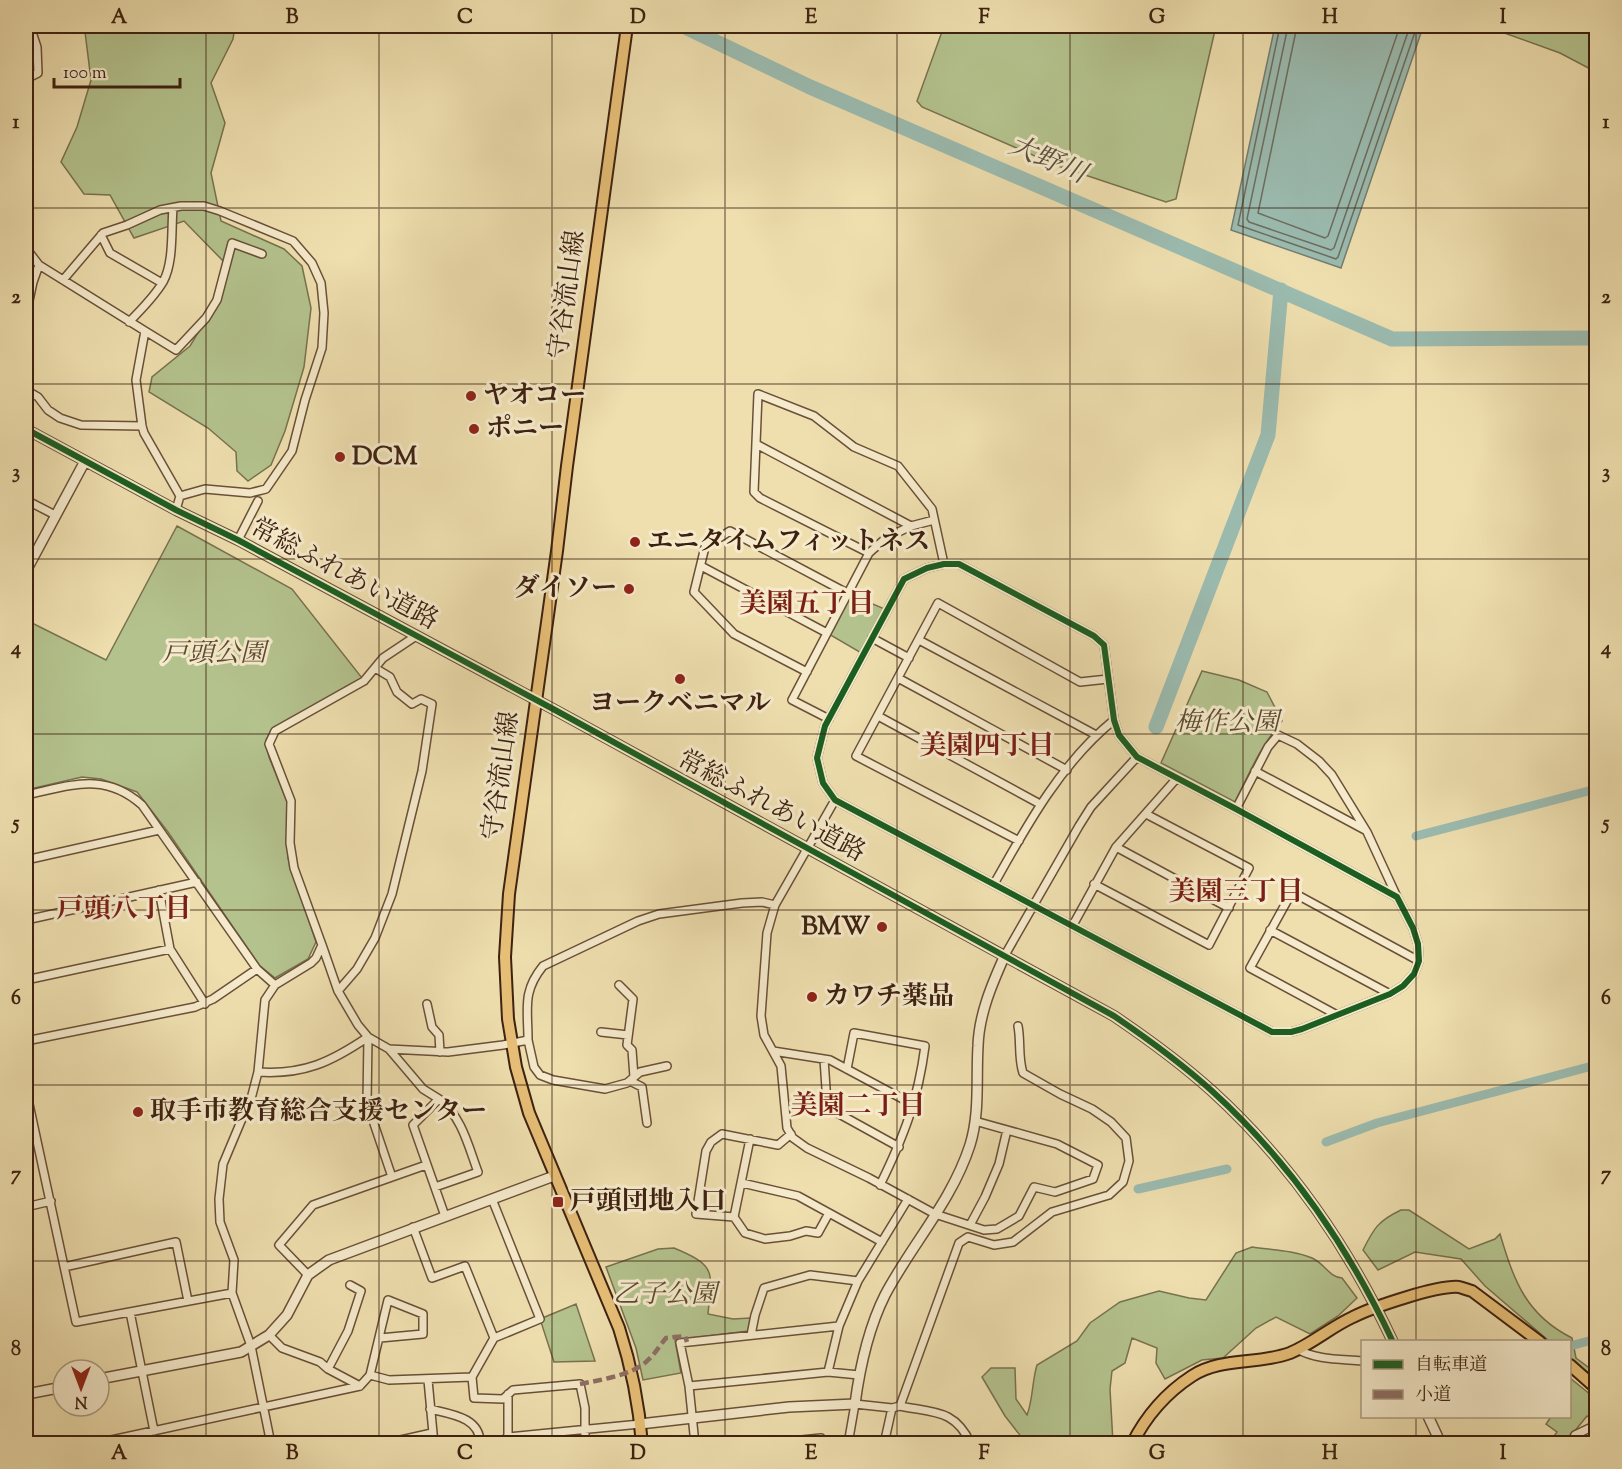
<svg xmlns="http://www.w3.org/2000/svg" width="1622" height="1469" viewBox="0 0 1622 1469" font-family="'Sorts Mill Goudy','Noto Serif JP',serif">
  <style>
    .green { fill: #b4c38e; stroke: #78724f; stroke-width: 1.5 }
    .water { fill: #9bbcb1; stroke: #757e71; stroke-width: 1.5 }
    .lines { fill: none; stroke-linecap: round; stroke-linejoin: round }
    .shore { stroke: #6c6e60; stroke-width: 1.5 }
    .canal { stroke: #9bbcb1; stroke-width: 9 }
    .river { stroke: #9bbcb1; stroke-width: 15 }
    .minor-casing { stroke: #6a5038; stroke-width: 10 }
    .tertiary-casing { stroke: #6a5038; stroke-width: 12 }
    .primary-casing { stroke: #3d2110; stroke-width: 14 }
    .minor { stroke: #f5eacb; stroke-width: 7 }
    .tertiary { stroke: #f5eacb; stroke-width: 9 }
    .primary { stroke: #e8c078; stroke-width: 10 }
    .quiet { stroke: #8d6e63; stroke-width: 4.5; stroke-dasharray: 9 4.5; stroke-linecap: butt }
    .cycleway-casing { stroke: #f5eacb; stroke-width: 10 }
    .cycleway { stroke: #1b5e20; stroke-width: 6 }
    .grid { fill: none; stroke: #3d2110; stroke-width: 1.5; stroke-opacity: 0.55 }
    .poi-dot { fill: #8f2418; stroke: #f5eacb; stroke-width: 2 }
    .labels { text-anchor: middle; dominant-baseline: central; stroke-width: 6; stroke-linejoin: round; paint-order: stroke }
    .street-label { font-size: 26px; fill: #3d2110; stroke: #f5eacb }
    .poi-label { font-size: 26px; font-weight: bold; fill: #3d2110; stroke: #f5eacb; text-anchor: start }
    .park-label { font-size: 26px; font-style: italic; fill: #5b4a30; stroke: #f5eacb }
    .water-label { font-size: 27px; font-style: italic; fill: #595040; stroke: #f5eacb }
    .neighbourhood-label { font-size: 27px; font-weight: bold; fill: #7a1f14; stroke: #f5eacb }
    .neatline { fill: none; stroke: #3d2110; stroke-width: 2 }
    .grid-label { font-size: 20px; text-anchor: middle; font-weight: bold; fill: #3d2110 }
  </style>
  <rect width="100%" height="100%" fill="#efdfaf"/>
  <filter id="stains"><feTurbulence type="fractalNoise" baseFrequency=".00333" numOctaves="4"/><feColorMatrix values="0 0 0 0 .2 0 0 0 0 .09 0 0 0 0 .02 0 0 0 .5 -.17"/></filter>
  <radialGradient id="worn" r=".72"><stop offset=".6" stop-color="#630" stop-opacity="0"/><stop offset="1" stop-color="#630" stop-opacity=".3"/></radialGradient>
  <path class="green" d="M88,26H235L233,39L211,83L225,123L211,173L221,221L284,249L302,266L311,308L304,367L285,431L271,465L248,481L237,471L236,452L208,428L149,392L152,377L190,346L212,310L227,265L184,221L134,238L110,195L84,194L61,162L77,127L91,80L85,32Z
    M944,26H1216L1176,199L1166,202L1058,166L922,107L917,101Z
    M1485,26H1596V72L1560,53Z
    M177,526L292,589L362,678L272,729L266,740L269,757L288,804V858L316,942L308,959L275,978L259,965L168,832L137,792L101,779L82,777L26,790V620L106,660Z
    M847,593L887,610L863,654L827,633Z
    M1202,671L1239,680L1267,692L1282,721C1261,745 1249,774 1235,802L1161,763Z
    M1401,1210H1409L1469,1249L1495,1239L1500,1234C1514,1281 1526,1315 1572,1338L1576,1358L1596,1373V1379L1570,1358V1342L1549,1341L1485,1286L1461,1259L1415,1252L1378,1270L1363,1250C1374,1228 1378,1221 1401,1210Z
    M1252,1247C1272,1250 1293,1250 1312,1258C1324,1263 1329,1277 1342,1278L1357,1298L1338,1316L1310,1334L1276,1317L1256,1328L1223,1358L1202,1360L1165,1379L1156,1363L1157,1348L1132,1338L1125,1363L1112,1371L1110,1389L1113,1443H1026L1005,1416L982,1377L991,1368H1015L1016,1399L1027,1415C1033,1400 1032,1381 1037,1365L1077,1341L1090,1323L1120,1302L1159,1291L1189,1298L1206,1300L1236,1253Z
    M674,1248C717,1266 712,1271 708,1314L733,1319L750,1318L749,1331L675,1340L681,1373L643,1380L636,1348L606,1267L658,1249Z
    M576,1304L595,1361L554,1362L540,1319Z
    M1570,1378L1596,1399V1422L1587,1416L1565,1443H1549L1557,1432L1546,1424L1551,1417L1570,1416Z"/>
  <path class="water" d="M1275,26L1423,27L1341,268L1231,230Z"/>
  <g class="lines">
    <path class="shore" d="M1280,26L1238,225L1336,259L1338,257L1417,26
      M1288,26L1247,219L1249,222L1331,250L1334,248L1410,26
      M1297,26L1258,213L1325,238L1328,236L1400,26"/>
    <path class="canal" d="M1416,836L1596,789
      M1326,1142L1377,1123L1596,1065
      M1138,1189L1227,1169
      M1570,1346L1596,1339"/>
    <path class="river" d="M683,26L810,87L1392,339L1596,338
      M1156,727L1268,435L1281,290"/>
    <defs>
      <path id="minor" d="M26,79L38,73L37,47L30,26
        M101,235L110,253L162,283
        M26,248L39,265L145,331L136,380L142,426L144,433L180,496L176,510
        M63,280L103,233L127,225L160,210L181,206H204L220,211L293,241L312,263L321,283L324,313L322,348L305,400L292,451L266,489L250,493L205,489L180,496
        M26,315L33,282L39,265
        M129,322C141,310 154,297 163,282C174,262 171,231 173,208
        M145,331L176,350L206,318L217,300L232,243L262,254
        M26,390L38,397L48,410L60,418L81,425L142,426
        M756,444L911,526
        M26,500L55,515
        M238,540L258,501
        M869,553L760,498L754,492L758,394L814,416L854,447L898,466L932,509L944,564
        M944,564H959L1094,636L1104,645L1114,720L1119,735L1137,757L1236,809L1397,897L1413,928L1418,944L1419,961L1414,974L1403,986L1390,994L1302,1029L1291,1032H1272L835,800L823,783L817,758L825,726L904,579L927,568Z
        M701,566L827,633
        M872,638L909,658
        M919,640L1096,735
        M807,672L734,634L694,592L705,547L730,531L847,593
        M898,678L1067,770
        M878,716L1040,804
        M829,719L792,700L869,553L886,538L911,526L934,520
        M1255,771L1365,830
        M26,795C70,786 104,771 142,805L257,969L275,985
        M835,800L775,905L767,933L761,1016L764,1035L781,1066L787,1128L793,1138L807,1148L869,1178L935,1214L984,1230L997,1229L1019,1216L1034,1187L1055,1192L1093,1179L1098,1165L1057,1144L975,1121
        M1236,809L1268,747L1278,735L1297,744L1319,761L1332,775L1367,832L1397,897
        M1019,841L856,756L938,603L1080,682L1108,679
        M1116,847L1229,908
        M26,860L159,830
        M994,884C1027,825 1061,763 1114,720
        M1094,884L1209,945L1249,868L1146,814
        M159,890L170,949L205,1004
        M26,920L197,882
        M1073,925L1116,847L1177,778
        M1270,930L1390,994
        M322,945L338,991L358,1025L368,1037L389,1049L448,1052L503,1045L528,1040C528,1008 522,992 543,966L638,921L659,914L742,903L762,902L775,905
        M1005,955L1079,826L1091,807L1137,757
        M26,980L170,949
        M619,985L633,999L627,1045L632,1050L634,1077
        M338,991L357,969L375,938L392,894L422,771L432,704L421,699L412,704L397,692L390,677L375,668
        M427,1004L432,1027L439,1035L440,1052
        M1337,1015L1250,968L1292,892L1419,961
        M601,1032L628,1035
        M528,1040L534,1067L540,1075L553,1080L605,1089L627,1083L640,1072L667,1066
        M26,1041L195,1007L213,999L257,969
        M389,1049L423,1089L439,1099
        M773,1051L830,1060L914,1105
        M824,1059L827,1103L832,1110L899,1147
        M847,1069L854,1033L925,1046C918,1100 904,1136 880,1185
        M258,1072C304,1075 331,1062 368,1037
        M630,1081L642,1087L647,1123
        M26,1090L76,1322L232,1293
        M750,1139L734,1217L745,1233L765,1239L790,1236L806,1231L818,1233L829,1213
        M392,1177L426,1165
        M742,1183L798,1196L882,1242
        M435,1187L478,1172C468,1145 462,1117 439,1099L413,1125L445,1216
        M492,1199L540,1319L494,1338
        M26,1207L51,1201
        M734,1217L696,1214L706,1151L711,1142L722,1134L778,1145L791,1134
        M970,1225L985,1197L999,1164L1007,1130
        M64,1267L176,1242L188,1301
        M308,1275L279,1245L313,1205L392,1177L367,1103L368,1037
        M130,1312L154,1431
        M269,1335L282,1348L320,1362L328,1369L360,1386
        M751,1335L755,1315L764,1288L810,1275L858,1281
        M1297,1349C1316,1360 1341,1359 1362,1361
        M328,1369L348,1331L361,1291L350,1285
        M828,1372L839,1326L858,1281L908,1199
        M370,1375L389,1380L472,1377L494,1338L465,1266L432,1278L413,1227
        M472,1377L474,1398L503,1399L513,1390L580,1384L585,1408V1444
        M428,1380L434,1444
        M689,1386L828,1372L859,1375
        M900,1406L959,1243L968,1237L994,1245L1013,1242L1052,1212L1109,1195L1123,1182L1129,1161L1126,1138L1111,1122L1092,1109L1060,1094L1023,1073C1018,1058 1021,1042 1018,1026
        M430,1409C450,1414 481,1417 480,1444
        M546,1434V1444
        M507,1437L640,1424
        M93,1444L360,1386L370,1375L388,1300L423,1314V1334L380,1338
        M271,1444L251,1346L232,1293L234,1260L220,1222L219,1199L223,1164L252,1095L258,1072L265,1000L275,985L311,963L316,958L322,945L294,868L290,843L291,801L269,744L275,731L364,681L383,658L416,636
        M383,1444L432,1433
        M508,1444V1394
        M695,1444L689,1386L680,1343L839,1326
        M762,1444L821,1438L817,1444
        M848,1444L855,1404L892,1408L900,1406C934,1413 955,1409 971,1444
        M884,1444L892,1408
        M1570,1444L1575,1435L1596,1425"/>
      <path id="tertiary" d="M26,429L176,510L238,540L555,710L1114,1016C1148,1039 1181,1063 1212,1091C1289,1161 1349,1248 1393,1342
        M26,571L85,461
        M26,1376L27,1387L26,1398
        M99,1379L241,1352L269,1335L287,1315L308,1275L329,1260L554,1176
        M27,1394L63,1387
        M1428,1416L1441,1444
        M640,1424L789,1407L855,1404C860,1366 868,1329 885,1295C912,1244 952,1201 970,1145C980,1113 976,1079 978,1046C979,1014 992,984 1005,955"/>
      <path id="primary" d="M627,26L567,466L557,551L509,894L505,957L508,1019L516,1067L529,1113L619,1328C631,1365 639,1404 642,1444
        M1570,1365L1596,1388
        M1132,1444C1146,1416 1166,1393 1192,1376C1221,1357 1258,1365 1290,1353C1312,1344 1331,1327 1353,1317C1373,1307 1438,1285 1459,1287C1463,1288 1468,1290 1472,1291L1540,1342"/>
    </defs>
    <use href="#minor" class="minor-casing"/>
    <use href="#tertiary" class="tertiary-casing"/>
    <use href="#primary" class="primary-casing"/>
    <use href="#minor" class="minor"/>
    <use href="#tertiary" class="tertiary"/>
    <use href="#primary" class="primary"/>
    <path class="quiet" d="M580,1384C600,1380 634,1375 648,1360C655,1354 660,1345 666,1338L685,1336L687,1342"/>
    <defs>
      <path id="cycleway" d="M26,429L176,510L238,540L555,710L1114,1016C1148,1039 1181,1063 1212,1091C1289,1161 1349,1248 1393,1342
        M944,564H959L1094,636L1104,645L1114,720L1119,735L1137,757L1236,809L1397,897L1413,928L1418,944L1419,961L1414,974L1403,986L1390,994L1302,1029L1291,1032H1272L835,800L823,783L817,758L825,726L904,579L927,568Z"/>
    </defs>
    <use href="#cycleway" class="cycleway-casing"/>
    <use href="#cycleway" class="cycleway"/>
  </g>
  <path class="grid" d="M206,26V1444M379,26V1444M552,26V1444M725,26V1444M897,26V1444M1070,26V1444M1243,26V1444M1416,26V1342M26,208H1596M26,384H1596M26,559H1596M26,734H1596M26,910H1596M26,1085H1596M26,1261H1596M1416,1416V1444"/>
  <g class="poi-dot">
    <circle cx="471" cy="396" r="6"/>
    <circle cx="474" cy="429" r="6"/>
    <circle cx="340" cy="457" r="6"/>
    <circle cx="635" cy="542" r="6"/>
    <circle cx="629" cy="589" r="6"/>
    <circle cx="680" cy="679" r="6"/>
    <circle cx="882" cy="927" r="6"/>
    <circle cx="812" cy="997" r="6"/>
    <circle cx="138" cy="1112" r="6"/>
    <rect x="552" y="1196" width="12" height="12" rx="3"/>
  </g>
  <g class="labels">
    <g class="street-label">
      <text transform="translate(568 295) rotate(-82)">守谷流山線</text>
      <text transform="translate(344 575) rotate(28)">常総ふれあい道路</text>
      <text transform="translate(502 776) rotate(-82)">守谷流山線</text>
      <text transform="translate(771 807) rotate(28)">常総ふれあい道路</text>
    </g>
    <g class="poi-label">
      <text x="483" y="396">ヤオコー</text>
      <text x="486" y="429">ポニー</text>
      <text x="352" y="457">DCM</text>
      <text x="647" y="542">エニタイムフィットネス</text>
      <text x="617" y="589" text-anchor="end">ダイソー</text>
      <text x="680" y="704" text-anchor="middle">ヨークベニマル</text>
      <text x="870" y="927" text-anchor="end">BMW</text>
      <text x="824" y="997">カワチ薬品</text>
      <text x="150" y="1112">取手市教育総合支援センター</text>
      <text x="570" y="1202">戸頭団地入口</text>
    </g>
    <g class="park-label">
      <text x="214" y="654">戸頭公園</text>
      <text x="1227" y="723">梅作公園</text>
      <text x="665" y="1295">乙子公園</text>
    </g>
    <g class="water-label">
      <text transform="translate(1047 161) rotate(23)">大野川</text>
    </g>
    <g class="neighbourhood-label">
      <text x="807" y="605">美園五丁目</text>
      <text x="987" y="747">美園四丁目</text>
      <text x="1236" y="893">美園三丁目</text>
      <text x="124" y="910">戸頭八丁目</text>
      <text x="858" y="1107">美園二丁目</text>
    </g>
  </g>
  <rect width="1622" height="1469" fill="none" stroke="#efdfaf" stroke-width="66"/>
  <rect x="1361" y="1340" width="210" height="78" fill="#f5eacb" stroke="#ab9a80" stroke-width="1.5"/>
  <rect x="1373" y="1360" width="30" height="9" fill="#1b5e20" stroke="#ab9a80" stroke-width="1.5"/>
  <text x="1415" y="1370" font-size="18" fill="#3d2110">自転車道</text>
  <rect x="1373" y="1390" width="30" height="9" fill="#8d6e63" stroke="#ab9a80" stroke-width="1.5"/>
  <text x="1415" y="1400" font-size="18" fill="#3d2110">小道</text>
  <g transform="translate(81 1388) rotate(180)"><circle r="28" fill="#f5eacb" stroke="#ab9a80" stroke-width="1.5"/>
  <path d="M0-4.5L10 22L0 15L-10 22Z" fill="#8f2418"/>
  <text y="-9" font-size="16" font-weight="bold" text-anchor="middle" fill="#3d2110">N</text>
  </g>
  <path d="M54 78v9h126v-9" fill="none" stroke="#3d2110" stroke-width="3"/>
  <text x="63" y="78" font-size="18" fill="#3d2110" stroke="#f5eacb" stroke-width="4.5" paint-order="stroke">100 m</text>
  <rect x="33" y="33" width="1556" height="1403" class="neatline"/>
  <g class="grid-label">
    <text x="119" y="23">A</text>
    <text x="292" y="23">B</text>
    <text x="465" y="23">C</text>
    <text x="638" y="23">D</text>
    <text x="811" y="23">E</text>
    <text x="984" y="23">F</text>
    <text x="1157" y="23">G</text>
    <text x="1330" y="23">H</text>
    <text x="1503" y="23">I</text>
    <text x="16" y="128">1</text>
    <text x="1606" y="128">1</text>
    <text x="16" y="303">2</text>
    <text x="1606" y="303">2</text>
    <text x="16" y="478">3</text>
    <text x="1606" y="478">3</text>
    <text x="16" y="654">4</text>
    <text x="1606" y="654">4</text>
    <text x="16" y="829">5</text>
    <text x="1606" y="829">5</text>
    <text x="16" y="1004">6</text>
    <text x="1606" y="1004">6</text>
    <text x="16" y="1180">7</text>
    <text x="1606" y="1180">7</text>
    <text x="16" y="1355">8</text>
    <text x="1606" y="1355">8</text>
    <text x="119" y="1459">A</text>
    <text x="292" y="1459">B</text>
    <text x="465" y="1459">C</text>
    <text x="638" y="1459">D</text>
    <text x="811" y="1459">E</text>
    <text x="984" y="1459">F</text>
    <text x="1157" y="1459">G</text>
    <text x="1330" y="1459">H</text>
    <text x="1503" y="1459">I</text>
  </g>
  <rect width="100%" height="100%" filter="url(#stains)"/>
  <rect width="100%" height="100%" fill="url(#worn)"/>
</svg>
